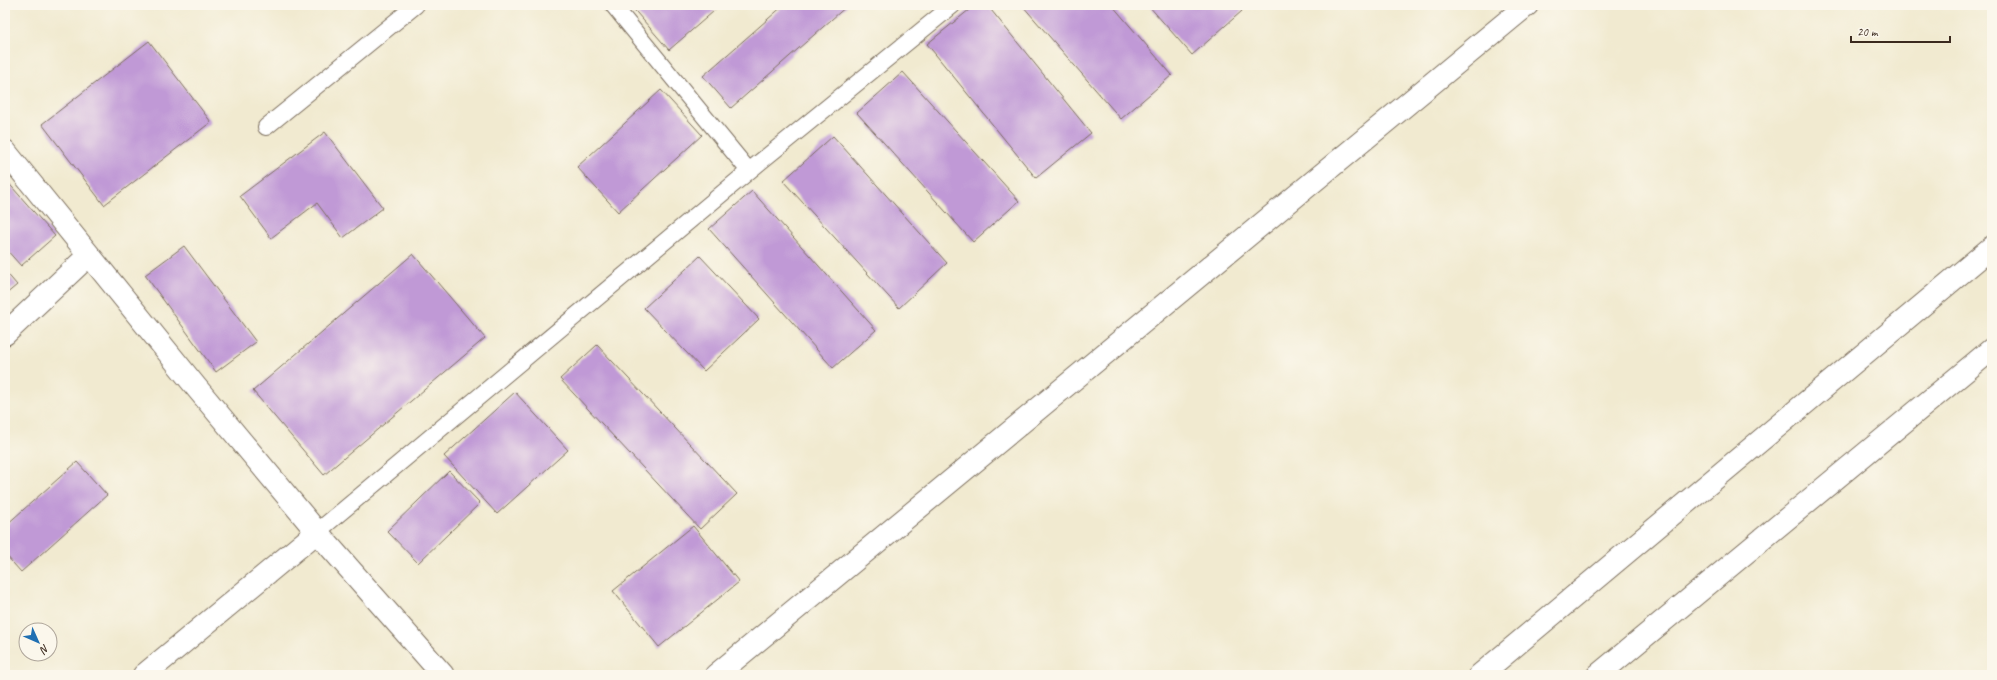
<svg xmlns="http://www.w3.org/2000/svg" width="1997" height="680" viewBox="0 0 1997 680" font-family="Caveat,sans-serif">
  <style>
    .building { fill: #c099d6 }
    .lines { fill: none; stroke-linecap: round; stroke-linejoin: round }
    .lane-casing { stroke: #7b6d5c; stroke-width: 18 }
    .street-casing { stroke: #7b6d5c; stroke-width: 24 }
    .lane { stroke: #fff; stroke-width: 16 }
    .street { stroke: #fff; stroke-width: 22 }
  </style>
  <rect width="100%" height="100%" fill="#fbf7ec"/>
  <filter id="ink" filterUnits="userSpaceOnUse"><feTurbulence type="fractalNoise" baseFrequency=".025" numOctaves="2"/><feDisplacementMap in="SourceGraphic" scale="8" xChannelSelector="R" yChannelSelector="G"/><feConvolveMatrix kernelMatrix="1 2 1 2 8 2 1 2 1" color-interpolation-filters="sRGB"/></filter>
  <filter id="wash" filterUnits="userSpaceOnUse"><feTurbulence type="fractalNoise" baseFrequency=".012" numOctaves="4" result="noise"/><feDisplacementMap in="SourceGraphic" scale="16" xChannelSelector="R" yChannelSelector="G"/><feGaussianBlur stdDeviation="0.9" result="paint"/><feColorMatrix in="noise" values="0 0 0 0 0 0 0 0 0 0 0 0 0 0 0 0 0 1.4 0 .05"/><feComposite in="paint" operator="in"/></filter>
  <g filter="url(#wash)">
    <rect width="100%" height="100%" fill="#f1ead0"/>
    <g id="blocks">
      <path class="building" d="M630,5H721L669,50Z
        M784,5H848L731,108L703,76Z
        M975,5H987L1091,133L1036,178L927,44Z
        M1022,5H1112L1172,75L1121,119Z
        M1148,5H1237L1242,11L1192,55Z
        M149,41L211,122L104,205L42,124Z
        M903,72L1019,201L973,242L857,113Z
        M661,90L702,135L618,212L577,167Z
        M325,132L383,208L343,238L317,203L271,238L240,196Z
        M833,136L947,263L899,308L783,181Z
        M5,179L55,236L21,266L5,248Z
        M752,191L876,330L833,368L709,229Z
        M184,246L256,342L216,372L145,275Z
        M413,254L485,338L324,475L253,391Z
        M700,256L759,319L704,371L644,308Z
        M5,271L17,285L5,295Z
        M597,345L737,494L700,529L560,379Z
        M515,392L568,450L497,514L444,456Z
        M77,462L107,495L21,572L5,554V526Z
        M449,471L480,503L418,563L387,531Z
        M693,526L739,582L659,647L613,591Z"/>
    </g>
  </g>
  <g filter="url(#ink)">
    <use href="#blocks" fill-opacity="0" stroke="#7b6d5c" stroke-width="1"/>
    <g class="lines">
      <defs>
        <path id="lane" d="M613,5L749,171
          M266,127L416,5
          M317,532L749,171L953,5"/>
        <path id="street" d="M5,151L196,387L317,532L443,675
          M5,334L89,255
          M144,675L317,532
          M716,675L1527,5
          M1480,675L1992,247
          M1598,675L1992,349"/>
      </defs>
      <use href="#lane" class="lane-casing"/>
      <use href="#street" class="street-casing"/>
      <use href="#lane" class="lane"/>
      <use href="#street" class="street"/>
    </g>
  </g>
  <rect width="1997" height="680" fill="none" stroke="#fbf7ec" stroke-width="20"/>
  <g transform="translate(38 642) rotate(135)"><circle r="19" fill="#fbf7ec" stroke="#aea59a"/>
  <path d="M0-3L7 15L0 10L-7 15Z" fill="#1f6fb2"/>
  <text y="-6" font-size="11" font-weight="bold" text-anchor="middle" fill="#3b2a1e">N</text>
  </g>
  <path d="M1851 36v6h99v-6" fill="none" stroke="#3b2a1e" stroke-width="2"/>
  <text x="1857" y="36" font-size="12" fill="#3b2a1e" stroke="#fbf7ec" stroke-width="3" paint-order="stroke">20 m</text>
</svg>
